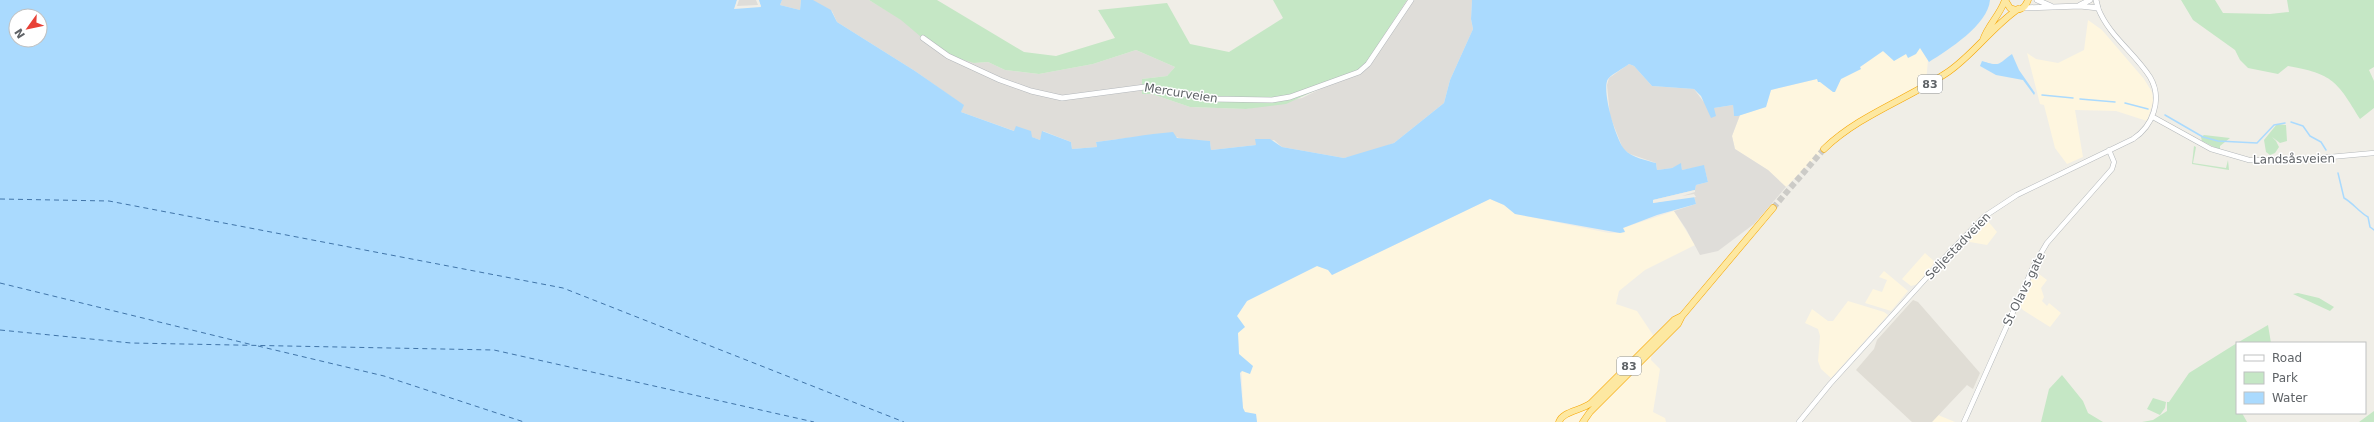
<svg xmlns="http://www.w3.org/2000/svg" width="2374" height="422" viewBox="0 0 2374 422" font-family="'DejaVu Sans',sans-serif">
  <style>
    .commercial { fill: #fef6df }
    .industrial { fill: #dfddd9 }
    .education { fill: #e0ddd5 }
    .green { fill: #c5e7c5 }
    .water { fill: #aadafe; fill-rule: evenodd }
    .pier { fill: #f0eee7 }
    .lines { fill: none; stroke-linecap: round; stroke-linejoin: round }
    .stream { stroke: #aadafe; stroke-width: 1.5 }
    .ferry { stroke: #4175a9; stroke-width: 1; stroke-dasharray: 5 4; stroke-linecap: butt }
    .trunk-tunnel { stroke: #cccbc7; stroke-width: 6; stroke-dasharray: 6 3; stroke-linecap: butt }
    .tertiary-casing { stroke: #b4b8bb; stroke-width: 5.5 }
    .secondary-casing { stroke: #b3b7bb; stroke-width: 6 }
    .trunk-casing { stroke: #f6a602; stroke-width: 7 }
    .tertiary { stroke: #fff; stroke-width: 4.5 }
    .secondary { stroke: #fff; stroke-width: 5 }
    .trunk { stroke: #fde8a1; stroke-width: 6 }
    .labels { text-anchor: middle; dominant-baseline: central; stroke-width: 3; stroke-linejoin: round; paint-order: stroke }
    .shield { fill: #fff; stroke: #8f9295; stroke-width: 1 }
    .shield-label { font-size: 11px; font-weight: bold; fill: #5f6367 }
    .street-label { font-size: 12px; fill: #5f6367; stroke: #fff }
  </style>
  <rect width="100%" height="100%" fill="#f0eee7"/>
  <path class="commercial" d="M2088,20L2102,30L2144,79L2152,92L2153,102L2147,121L2116,111L2075,110L2083,157L2067,164L2055,148L2044,105L2040,104L2027,53L2036,59L2058,63L2084,50Z
    M1920,47L1928,60L1926,82L1854,128L1823,150L1786,187L1768,170L1735,149L1732,136L1740,115L1766,107L1771,90L1817,79L1833,92L1841,79L1861,69L1860,67L1883,51L1894,60L1906,54L1916,53Z
    M1490,199L1504,205L1515,214L1609,233H1620L1625,231L1623,228L1674,211L1695,245L1645,270L1619,291L1616,304L1637,311L1653,335L1651,360L1660,369L1653,412L1665,418L1666,422H1257L1256,414L1245,412L1243,408L1241,356L1239,354L1237,316L1247,301L1317,266L1329,270L1332,275Z
    M1987,220L1997,232L1987,245L1970,242L1969,239Z
    M1925,253L1935,262L1918,284L1911,286L1902,279Z
    M1884,271L1908,291L1891,311L1865,303L1873,289L1882,292L1887,280L1879,277Z
    M2035,271L2047,280L2041,288L2044,297L2042,301L2047,306L2049,303L2061,313L2050,327L2023,310L2019,305Z
    M1848,301L1884,312L1888,315L1831,378L1821,369L1818,361L1820,336L1818,329L1805,323L1812,309L1828,321H1833Z
    M1938,415L1955,422H1932Z"/>
  <path class="industrial" d="M737,0H758L761,7L735,8Z
    M782,0H801L800,10L780,5Z
    M809,0H869L974,63L988,62L1005,70L1039,74L1093,64L1136,50L1175,67L1167,76L1142,79L1152,94L1190,107L1246,109L1302,98L1347,76L1364,66L1407,0H1472L1471,19L1473,29L1450,80L1444,103L1394,143L1370,152L1344,158L1282,147L1274,140L1256,145L1211,150L1210,141L1184,140L1174,136L1135,137L1096,142L1097,147L1072,149L1071,142L1043,131L1040,140L961,112L963,105L915,71L837,22L832,11Z
    M1629,64L1634,66L1652,86L1694,89L1703,101L1714,108L1733,105L1734,116L1740,115L1732,136L1735,149L1768,170L1786,187L1754,224L1718,251L1700,255L1686,229L1674,211L1696,204L1694,196L1653,204V200L1695,190L1696,185L1708,182L1704,166L1682,170L1681,164L1672,168L1657,170L1656,163L1630,154L1623,149L1610,116L1607,85L1609,78Z"/>
  <path class="education" d="M1913,300L1918,302L1980,373L1973,389L1967,385L1932,422H1912L1856,370L1874,349L1877,340Z"/>
  <path class="green" d="M869,0H937L1024,52L1056,56L1115,38L1098,10L1167,3L1190,44L1229,52L1283,18L1273,0H1407L1364,66L1347,76L1286,104L1246,109L1190,107L1152,94H1142V79L1167,76L1175,67L1136,50L1093,64L1039,74L1005,70L988,62L974,63L940,53L901,20Z
    M2181,0H2215L2223,13L2270,14L2289,12L2287,0H2374V67L2369,70L2374,81V108L2360,119C2337,81 2333,74 2288,66L2278,74L2248,68L2240,60L2235,50L2193,20Z
    M2277,124L2286,125L2287,141L2280,143L2272,137L2276,141L2279,147L2275,153L2270,155L2266,152L2264,140Z
    M2204,135L2230,138L2220,146V150L2202,141L2201,137Z
    M2194,146L2196,147L2193,163L2226,168L2228,160L2229,170L2192,164Z
    M2298,293L2319,298L2334,307L2330,311L2293,294Z
    M2268,325L2271,343H2237Z
    M2237,343V413H2242L2247,422H2142L2153,420L2167,411V402H2169L2189,373Z
    M2062,375L2083,401L2088,413L2103,422H2041L2049,389Z
    M2153,398L2166,402L2165,408L2160,415L2147,409Z
    M2374,411V422H2359Z"/>
  <path class="water" d="M0,0H737L735,8L761,6L758,0H782L780,5L800,10L801,0H813L831,10L837,22L915,71L964,105L961,112L1014,131L1016,126L1031,131L1032,137L1040,140L1042,131L1071,142L1072,149L1097,147L1096,142C1122,139 1146,134 1173,132L1177,138L1210,141L1211,150L1256,145L1255,139H1270L1282,147L1344,158L1394,143L1444,103L1450,80L1473,29L1471,19L1472,0H1990C1988,25 1948,50 1929,62L1920,48L1916,54L1908,58L1906,54L1894,61L1883,51L1860,67L1861,69L1841,79L1835,92H1833L1820,82H1818L1817,79L1771,90L1766,107L1738,116H1734L1733,105L1714,108L1716,116L1711,118L1701,96L1694,89L1652,86L1634,66L1629,64C1623,69 1613,73 1608,79C1601,89 1616,141 1625,150C1631,157 1648,161 1656,163L1657,170L1672,168L1681,163L1682,170L1704,165L1708,182L1696,185L1695,190L1653,200V203L1694,196L1696,204L1657,215L1623,228L1625,232L1620,233L1515,214L1504,205L1490,199L1332,275L1328,270L1317,266L1247,301L1237,316L1245,327L1238,333L1239,354L1253,366L1250,374L1242,371L1240,373L1243,408L1245,412L1256,414L1257,422H0ZM16,16H40V40H16Z
    M2012,54L2019,70L2035,93L2034,95L2023,80L1996,75L1980,66L1982,61C2001,67 1998,64 2012,54Z"/>
  <path class="pier" d="M737,0H739L737,6L758,5L756,0H759L761,7L734,9Z
    M1695,190V192L1682,196L1694,194L1696,197L1653,203V200Z"/>
  <g class="lines">
    <path class="stream" d="M2042,95L2073,98
      M2080,99L2115,102
      M2125,103L2148,109
      M2165,115L2203,137L2218,141L2257,143L2274,125L2285,123
      M2291,122L2303,126L2310,136L2321,142L2326,150
      M2338,173L2344,198C2353,203 2359,212 2368,217L2370,227L2374,230"/>
    <path class="ferry" d="M0,199L109,201L563,288L904,422
      M0,283L253,345
      M0,330L131,343L494,350L814,422
      M258,346L384,376L524,422"/>
    <path class="trunk-tunnel" d="M1773,208L1824,149"/>
    <defs>
      <path id="tertiary" d="M2153,117L2211,149L2249,160L2285,161L2374,153
        M1799,422L1830,384L1948,254L1985,216L2017,195L2133,139C2153,126 2163,99 2150,77C2134,52 2109,36 2098,8
        M1964,422L2034,265L2047,243L2112,169L2114,162L2109,150"/>
      <path id="secondary" d="M2037,0L2051,6
        M2080,5L2090,0
        M2023,8L2080,6L2098,8L2096,0
        M923,38L948,56L1000,80L1031,91L1062,98L1145,87L1212,99L1272,100L1290,97L1359,72L1368,64L1411,0"/>
      <path id="trunk" d="M2005,0L2010,8C2018,12 2025,9 2028,0
        M1983,40C1988,25 2000,15 2005,0
        M1824,149C1859,115 1908,99 1948,72C1974,54 1992,27 2018,9
        M1559,422C1563,411 1581,411 1591,403L1674,320L1682,316
        M1583,422L1590,412L1678,324L1682,316L1773,208"/>
    </defs>
    <use href="#tertiary" class="tertiary-casing"/>
    <use href="#secondary" class="secondary-casing"/>
    <use href="#trunk" class="trunk-casing"/>
    <use href="#tertiary" class="tertiary"/>
    <use href="#secondary" class="secondary"/>
    <use href="#trunk" class="trunk"/>
  </g>
  <g class="labels">
    <g class="shield">
      <rect x="1918" y="75" width="24" height="18" rx="3"/>
      <rect x="1617" y="357" width="24" height="18" rx="3"/>
    </g>
    <g class="shield-label">
      <text x="1930" y="84">83</text>
      <text x="1629" y="366">83</text>
    </g>
    <g class="street-label">
      <text transform="translate(1181 93) rotate(9)">Mercurveien</text>
      <text transform="translate(2294 159) rotate(-1)">Landsåsveien</text>
      <text transform="translate(1958 246) rotate(-46)">Seljestadveien</text>
      <text transform="translate(2024 289) rotate(-64)">St Olavs gate</text>
    </g>
  </g>
  <rect x="2236" y="342" width="130" height="72" fill="#ffffff" stroke="#bfc1c2"/>
  <rect x="2244" y="355" width="20" height="6" fill="#ffffff" stroke="#bfc1c2"/>
  <text x="2272" y="362" font-size="12" fill="#5f6367">Road</text>
  <rect x="2244" y="372" width="20" height="12" fill="#c5e7c5" stroke="#bfc1c2"/>
  <text x="2272" y="382" font-size="12" fill="#5f6367">Park</text>
  <rect x="2244" y="392" width="20" height="12" fill="#aadafe" stroke="#bfc1c2"/>
  <text x="2272" y="402" font-size="12" fill="#5f6367">Water</text>
  <g transform="translate(28 28) rotate(237)"><circle r="19" fill="#ffffff" stroke="#bfc1c2"/>
  <path d="M0-3L7 15L0 10L-7 15Z" fill="#e84136"/>
  <text y="-6" font-size="11" font-weight="bold" text-anchor="middle" fill="#5f6367">N</text>
  </g>
</svg>
